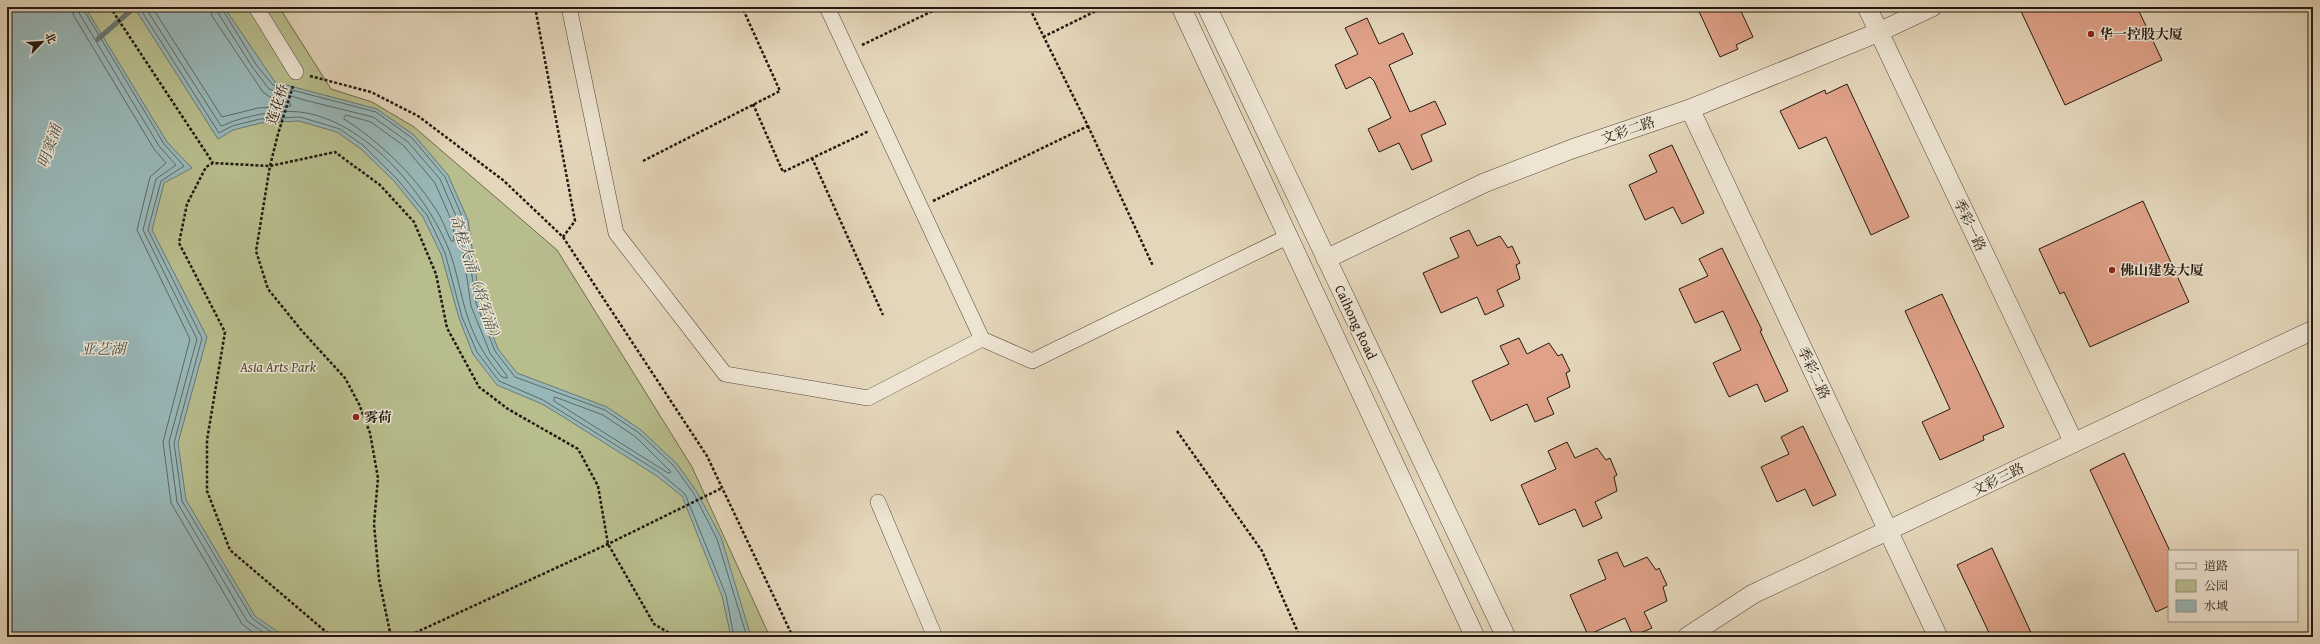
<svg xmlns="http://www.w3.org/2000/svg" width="2320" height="644" viewBox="0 0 2320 644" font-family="'Gentium Book Plus','Noto Serif SC',serif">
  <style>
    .green { fill: #b8bd8d; stroke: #6e6b4f }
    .water { fill: #98b7b8; stroke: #697875 }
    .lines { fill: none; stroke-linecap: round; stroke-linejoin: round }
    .shore { stroke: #5e6864; stroke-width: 1 }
    .stream { stroke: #697875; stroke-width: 5 }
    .building { fill: #dfa188; stroke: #231911 }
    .minor-casing { stroke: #53483b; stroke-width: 16 }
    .tertiary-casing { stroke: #53483b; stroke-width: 20 }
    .path { stroke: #231911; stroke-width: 2.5; stroke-dasharray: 3 2; stroke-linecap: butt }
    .minor { stroke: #ede4d2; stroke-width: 15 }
    .tertiary { stroke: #ede4d2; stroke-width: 19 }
    .poi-dot { fill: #8f2418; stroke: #ede4d2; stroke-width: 1.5 }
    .labels { text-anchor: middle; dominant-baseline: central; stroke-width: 3; stroke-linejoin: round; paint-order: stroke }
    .poi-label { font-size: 14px; font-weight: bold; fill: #231911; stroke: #ede4d2; text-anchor: start }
    .street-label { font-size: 14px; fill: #231911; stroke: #ede4d2 }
    .park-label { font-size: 14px; font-style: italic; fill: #504a36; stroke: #ede4d2 }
    .water-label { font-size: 15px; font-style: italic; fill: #4c504b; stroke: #ede4d2 }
  </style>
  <rect width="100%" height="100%" fill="#e4d6ba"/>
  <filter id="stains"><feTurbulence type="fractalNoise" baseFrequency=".005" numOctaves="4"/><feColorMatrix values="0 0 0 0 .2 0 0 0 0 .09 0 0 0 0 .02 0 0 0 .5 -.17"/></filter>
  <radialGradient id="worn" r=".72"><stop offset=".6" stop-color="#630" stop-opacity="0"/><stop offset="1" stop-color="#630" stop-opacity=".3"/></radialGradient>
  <path class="green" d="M7,7H279L331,89L372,102L414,127L557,250L692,467L770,637H7Z"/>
  <path class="water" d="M7,7H85L167,142L192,168L164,183L152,230L207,337L178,443L186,500L255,616L285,637H7Z
    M134,7H224L275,82L377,109L414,135L448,175L468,220L480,303L498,349L517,373L607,407L641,430L677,464L697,492L721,537L751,637H731L722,596L682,496L657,476L562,416L542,404L497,385L473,354L459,318L441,254L423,217L394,181L361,149L337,132L299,121L261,123L233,130L218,139Z"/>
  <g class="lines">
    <path class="shore" d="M71,7L74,16L154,149L166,163L150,177L137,230L190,339L163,442L171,503L242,624L259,637
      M77,7L79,13L159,146L176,165L156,179L143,230L197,339L169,442L177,502L247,621L270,637
      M82,7L164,144L184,166L161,181L148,230L202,338L174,443L182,501L252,618L278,637
      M139,7L219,133L232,126L260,119L300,117L340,129L364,146L397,179L427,215L445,253L462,317L477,352L499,381L543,400L564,413L659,472L685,494L726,595L734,637
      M145,7L221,126C226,125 232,121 237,120C257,114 279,110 300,112C365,120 426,193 449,250C457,271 460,293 467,315C474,338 486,359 502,377L507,378V376L490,353L471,306L459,223L440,179L408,142L373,117L304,100L269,89L253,68L218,13L216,7
      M152,7L222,117L258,108L291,106L290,103L270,97L263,92L212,16L210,7
      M221,7L257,66L273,85L376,112L412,138L445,177L464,221L476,303L495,351L515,377L605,410L639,433L674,466L694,494L717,539L747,637
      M346,115L371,122L404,146L435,183L453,224L454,241H451C446,230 442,218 435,208C412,173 379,141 344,119Z
      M555,397L603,415L636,437L671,472L668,473L554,401Z"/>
    <path class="stream" d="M98,39L135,7"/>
  </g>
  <path class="building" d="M1697,7H1739L1753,37L1736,45L1738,49L1720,57Z
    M2019,7H2137L2162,60L2065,105Z
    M1367,18L1379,44L1403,33L1413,54L1389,65L1410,112L1435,101L1446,124L1421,135L1432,161L1412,170L1399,143L1379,152L1368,129L1391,118L1374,81L1370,77L1346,89L1335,65L1358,54L1345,28Z
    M1847,84L1909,217L1871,235L1826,137L1799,149L1780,111L1825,90L1826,94Z
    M1672,145L1704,213L1682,224L1673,207L1645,220L1629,185L1657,172L1649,155Z
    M2143,201L2189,302L2090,347L2064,292L2060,294L2039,249Z
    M1469,230L1477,246L1500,236L1508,248L1512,246L1520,263L1516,265L1520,279L1497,290L1504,306L1485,315L1477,297L1441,313L1423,273L1459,257L1450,238Z
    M1722,248L1762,330L1760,331L1788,391L1765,402L1757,384L1729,397L1713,363L1741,350L1723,311L1695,323L1679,289L1708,276L1699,259Z
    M1942,294L2004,427L1983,436L1984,440L1940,460L1922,422L1950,409L1905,311Z
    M1519,338L1527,354L1549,343L1558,356L1562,354L1570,371L1566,373L1570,387L1547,398L1554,414L1535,422L1527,404L1491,421L1472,381L1509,364L1500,346Z
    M1803,426L1836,495L1813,506L1805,489L1777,502L1761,467L1789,454L1781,437Z
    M1567,442L1575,458L1597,448L1606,460L1610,458L1617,475L1614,477L1617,491L1595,502L1602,518L1583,527L1575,509L1539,525L1521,485L1556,469L1548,451Z
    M2124,453L2169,549V606L2156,612L2090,470Z
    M1992,548L2033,637H1991L1957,565Z
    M1617,552L1624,567L1647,557L1656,570L1659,568L1667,585L1663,587L1667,601L1644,612L1652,628L1633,636L1625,618L1588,635L1570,595L1606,579L1598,560Z"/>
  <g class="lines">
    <defs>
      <path id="minor" d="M256,7L296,72
        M569,7L616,233L725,374L868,398L982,339L1032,361L1289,236
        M827,7L982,339
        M878,502L935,637"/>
      <path id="tertiary" d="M1181,7L1475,637
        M1207,7L1506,637
        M1867,7L2074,443
        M1690,109L1938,637
        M1326,259L1484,183L1572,149L1690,109L1879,32L1932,7
        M1687,637L1753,594L2313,330"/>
    </defs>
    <use href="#minor" class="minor-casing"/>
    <use href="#tertiary" class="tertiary-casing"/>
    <path class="path" d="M110,7L213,163
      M535,7L575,221L563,237
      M1043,37L1104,7
      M862,45L941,7
      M310,76L371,92L418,116L503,180L563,237L707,456L793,637
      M293,86L278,134L270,166L256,251L268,289L302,331L345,378L359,404L370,433L378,478L374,524L379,579L391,637
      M753,104L783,172L869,131
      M1088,126L1153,266
      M812,158L883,315
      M643,161L780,91L742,7
      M933,201L1088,126L1029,7
      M1177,431L1262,551L1300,637
      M332,637L230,550L207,491V440L225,332L179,243L187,204L206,167L213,163L270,166L335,152L380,185L414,222L436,274L447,328L479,387L508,409L578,449L598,486L608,544L654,624L676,637
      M406,637L608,544L722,488"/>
    <use href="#minor" class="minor"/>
    <use href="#tertiary" class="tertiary"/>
  </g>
  <g class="poi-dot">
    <circle cx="2091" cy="34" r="4"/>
    <circle cx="2112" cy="270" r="4"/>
    <circle cx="356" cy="417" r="4"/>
  </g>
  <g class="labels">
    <g class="poi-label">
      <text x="2099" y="34">华一控股大厦</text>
      <text x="2120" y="270">佛山建发大厦</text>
      <text x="364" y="417">雾荷</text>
    </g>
    <g class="street-label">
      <text transform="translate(277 104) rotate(-72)">莲花桥</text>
      <text transform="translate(1628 130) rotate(-19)">文彩二路</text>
      <text transform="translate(1970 225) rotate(65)">季彩一路</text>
      <text transform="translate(1356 322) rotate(65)">Caihong Road</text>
      <text transform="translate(1814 373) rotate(65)">季彩二路</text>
      <text transform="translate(1998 479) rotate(-26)">文彩三路</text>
    </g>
    <g class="park-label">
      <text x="278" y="367">Asia Arts Park</text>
    </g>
    <g class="water-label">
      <text transform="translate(49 146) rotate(-71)">明窦涌</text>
      <text transform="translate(476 279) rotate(72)">奇槎大涌（将军涌）</text>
      <text x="103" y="348">亚艺湖</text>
    </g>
  </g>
  <rect width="2320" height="644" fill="none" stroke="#e4d6ba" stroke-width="24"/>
  <rect x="8" y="8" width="2304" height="628" fill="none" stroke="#231911" stroke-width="2"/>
  <rect x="12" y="12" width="2296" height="620" fill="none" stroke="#231911"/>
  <rect x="2168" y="550" width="130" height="72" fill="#ede4d2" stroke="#9c9385"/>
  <rect x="2176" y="563" width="20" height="6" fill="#ede4d2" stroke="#9c9385"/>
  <text x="2204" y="570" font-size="12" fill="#231911">道路</text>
  <rect x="2176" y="580" width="20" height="12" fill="#b8bd8d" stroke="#9c9385"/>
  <text x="2204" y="590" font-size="12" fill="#231911">公园</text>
  <rect x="2176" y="600" width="20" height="12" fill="#98b7b8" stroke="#9c9385"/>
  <text x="2204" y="610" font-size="12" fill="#231911">水域</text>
  <g transform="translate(42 42) rotate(65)" stroke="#ede4d2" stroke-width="3" paint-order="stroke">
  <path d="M0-3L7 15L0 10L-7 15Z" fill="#231911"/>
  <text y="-6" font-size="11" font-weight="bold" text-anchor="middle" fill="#231911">北</text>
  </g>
  <rect width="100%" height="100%" filter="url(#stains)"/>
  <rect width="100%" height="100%" fill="url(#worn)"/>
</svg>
